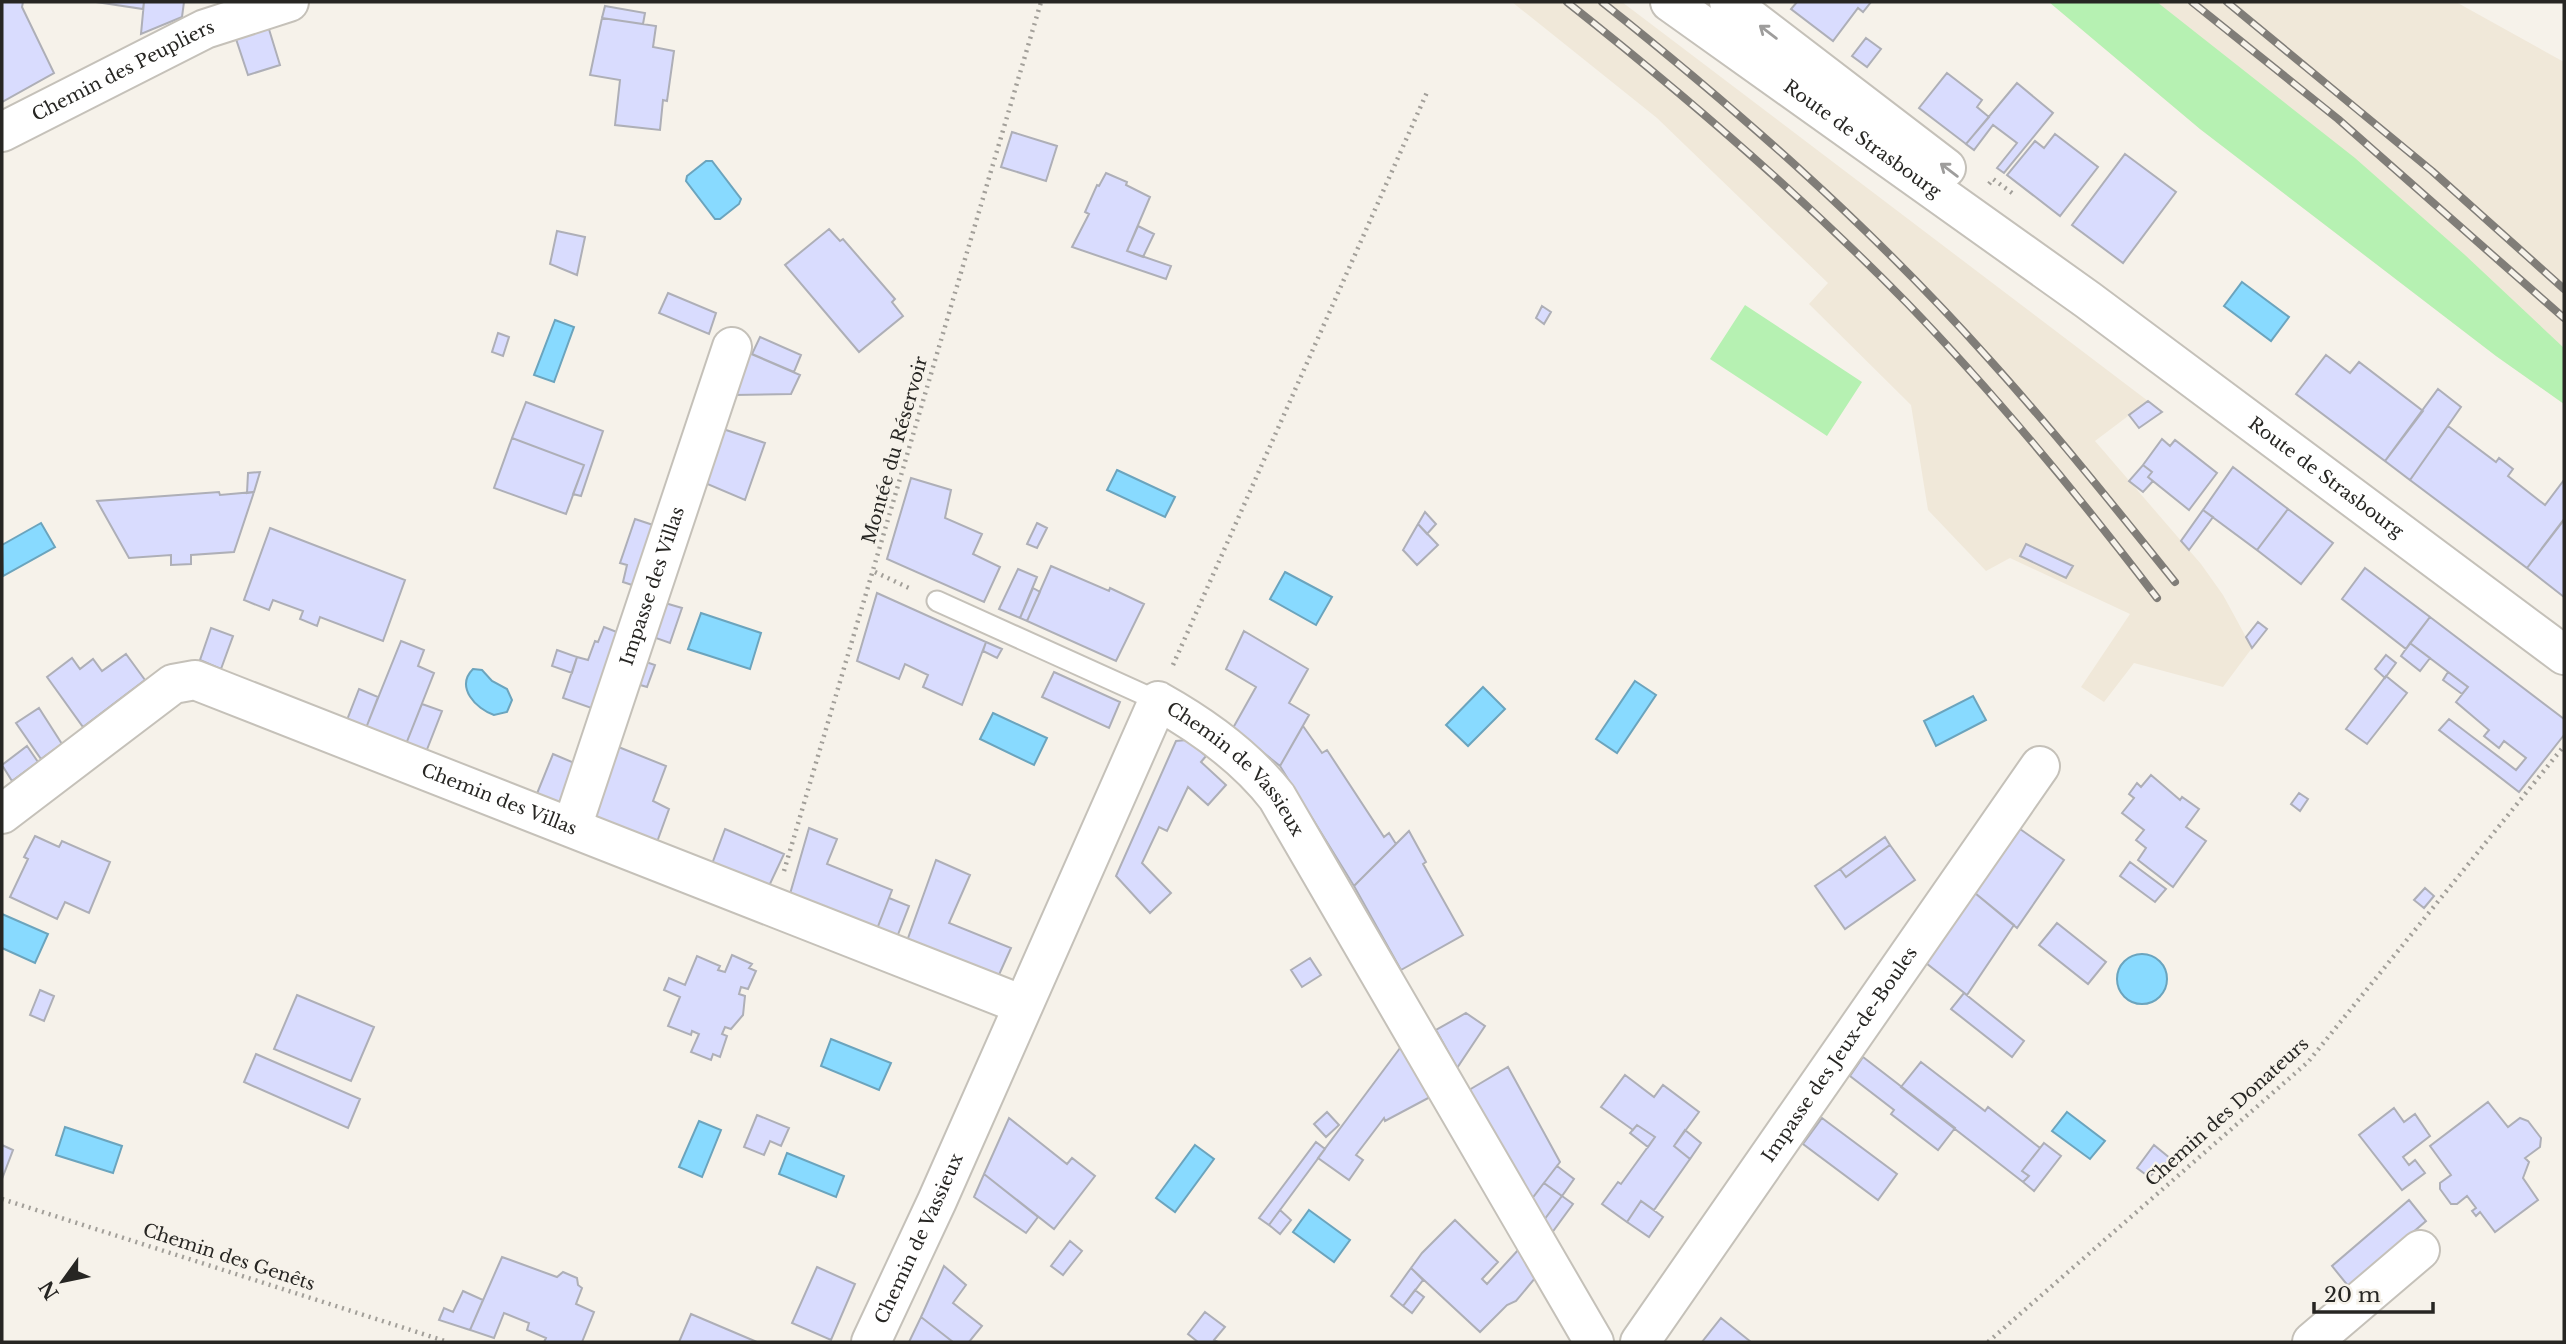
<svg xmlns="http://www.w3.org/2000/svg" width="2566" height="1344" viewBox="0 0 2566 1344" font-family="'Libre Baskerville',serif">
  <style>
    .built { fill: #f0e8d9 }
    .green { fill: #b6f1b2 }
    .water { fill: #88daff; stroke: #6ba4bd; stroke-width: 2 }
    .building { fill: #d9dcfe; stroke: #aeafb7; stroke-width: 2 }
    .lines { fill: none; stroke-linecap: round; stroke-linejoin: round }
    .service-casing { stroke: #c5c1b9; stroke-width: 23 }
    .minor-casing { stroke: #c5c1b9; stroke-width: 42 }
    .secondary-casing { stroke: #c5c1b9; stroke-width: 42 }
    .path { stroke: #a29f99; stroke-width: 4.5; stroke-dasharray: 2 5; stroke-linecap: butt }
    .service { stroke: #fff; stroke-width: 19 }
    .minor { stroke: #fff; stroke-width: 38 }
    .secondary { stroke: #fff; stroke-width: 38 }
    .rail-casing { stroke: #807d78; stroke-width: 8 }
    .rail { stroke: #f6f2ea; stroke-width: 5; stroke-dasharray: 16; stroke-linecap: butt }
    .oneway { stroke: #9e9d9c }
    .labels { text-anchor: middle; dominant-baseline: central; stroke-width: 5; stroke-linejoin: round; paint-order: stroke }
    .street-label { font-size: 18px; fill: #272623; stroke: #f6f2ea }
  </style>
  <rect width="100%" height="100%" fill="#f6f2ea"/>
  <path class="built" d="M1512,2H1622L2148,401L2095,441L2201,564L2223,595L2252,648L2223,687L2134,663L2104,702L2081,687L2130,614L2010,558L1986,571L1928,510L1911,405L1809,304L1828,283L1657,118Z
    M2049,2H2456L2564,62V404L2496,356L2200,129Z"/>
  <path class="green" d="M2049,2H2157L2355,158L2465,255L2564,348V404L2496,356L2200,129Z
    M1745,305L1862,382L1827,436L1710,359Z"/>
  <path class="water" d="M706,161H712L741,199L739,204L720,219H715L686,181L687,176Z
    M2242,282L2289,317L2271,341L2224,306Z
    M555,320L574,327L554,382L534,375Z
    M1117,470L1175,497L1165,517L1107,490Z
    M41,523L55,547L3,576L2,545Z
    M1285,572L1332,597L1316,625L1270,599Z
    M701,613L761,633L750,669L688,649Z
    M473,669L482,670L492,681L507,689L512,700L507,712L494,715C476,709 455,687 473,669Z
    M1635,681L1656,695L1617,753L1596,739Z
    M1483,687L1505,709L1468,746L1446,725Z
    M1973,696L1986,720L1936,746L1924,721Z
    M993,713L1047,738L1034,765L980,739Z
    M2,914L48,934L35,963L2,948Z
    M2117 979a25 25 0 1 1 50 0a25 25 0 1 1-50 0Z
    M831,1039L891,1063L879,1090L821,1066Z
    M2067,1112L2105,1141L2090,1159L2052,1131Z
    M699,1121L721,1130L702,1177L679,1167Z
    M65,1127L122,1146L113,1173L56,1155Z
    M1195,1145L1214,1159L1175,1212L1156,1198Z
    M787,1153L844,1176L836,1197L779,1174Z
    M1309,1210L1350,1240L1334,1262L1293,1232Z"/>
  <path class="building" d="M2,2H23L22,7L54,73L2,102Z
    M96,2H144L143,9Z
    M144,2H184L182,17L141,34Z
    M1797,2H1871L1863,12L1858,8L1833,41L1791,9Z
    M605,6L645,13L643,24L602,18Z
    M602,18L656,26L653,47L674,51L667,101L663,100L660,130L615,125L620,80L590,75Z
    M268,26L280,65L248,75L235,36Z
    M1866,38L1881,49L1867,67L1852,56Z
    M1947,73L1982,100L1977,107L1989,117L1966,144L1919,108Z
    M2017,83L2053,113L2004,173L1997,168L2017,143L1993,125L1974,150L1966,144Z
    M1012,132L1057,146L1046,181L1001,167Z
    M2055,134L2098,167L2060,216L2007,175L2035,141L2044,148Z
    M2125,154L2176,192L2123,263L2072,225Z
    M1106,173L1127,182L1126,185L1150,197L1127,251L1171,266L1166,279L1072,247L1089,214L1085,212L1097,185L1099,186Z
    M1138,226L1154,234L1143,257L1127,251Z
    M829,229L840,241L843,239L895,299L892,302L903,316L859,352L785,265Z
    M557,231L585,237L577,275L550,264Z
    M668,293L716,313L709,334L659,313Z
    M1542,306L1551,312L1544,324L1536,318Z
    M498,333L509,337L503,356L492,352Z
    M760,337L801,355L794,372L752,354Z
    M749,353L800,375L791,394L734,395Z
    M2326,355L2350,373L2359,362L2423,411L2385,461L2296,394Z
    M2438,389L2461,407L2410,480L2385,461Z
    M2148,401L2162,412L2139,428L2129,415Z
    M526,402L603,431L581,496L573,494L584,465L512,438Z
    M2448,426L2496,462L2499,458L2513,469L2508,476L2545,505L2564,480V519L2527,568L2410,480Z
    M723,429L765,443L745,500L705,483Z
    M512,438L584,465L566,514L494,488Z
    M2162,439L2170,446L2175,440L2217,473L2189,510L2148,477L2152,472L2143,465Z
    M2143,465L2152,472L2148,477L2153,481L2143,492L2129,481Z
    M2233,467L2288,509L2257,550L2203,510Z
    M260,472L254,492L247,493L248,473Z
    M911,478L951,490L945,518L982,534L973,554L1000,567L984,602L887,559Z
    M219,492L220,495L254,492L234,552L191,555V564L171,565V555L129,558L97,501Z
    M2288,509L2333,543L2301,584L2257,550Z
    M2203,510L2213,517L2189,550L2181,541Z
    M1425,512L1436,524L1427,534L1418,524Z
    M635,519L659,527L638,587L623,582L627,565L620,563Z
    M2564,520V597L2527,568Z
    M1037,523L1047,528L1037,548L1027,544Z
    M1418,524L1438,545L1417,565L1403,550Z
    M270,528L405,580L383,641L320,617L317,626L300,619L303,611L273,600L269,610L244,600Z
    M2026,544L2073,566L2066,578L2020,556Z
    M1051,566L1109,591L1110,588L1144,604L1116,661L1027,621Z
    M2365,568L2430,617L2406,649L2342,599Z
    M1018,569L1037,577L1020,618L999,609Z
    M1033,588L1040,592L1027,621L1020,618Z
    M877,593L986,642L962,705L923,687L928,675L905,664L899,679L857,661Z
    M665,603L682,608L670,643L653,637Z
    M2430,617L2564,719V735L2519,792L2439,730L2449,719L2516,770L2526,758L2504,741L2499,748L2484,736L2489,730L2456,702L2468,687L2410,643Z
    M2258,622L2267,629L2252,648L2246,637Z
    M604,627L622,634L597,710L563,698L577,657L588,660L595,641L598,642Z
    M211,628L233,636L221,669L200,660Z
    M1244,631L1308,669L1289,703L1309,715L1280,766L1233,728L1256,687L1226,669Z
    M401,641L424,650L418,666L434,673L406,744L366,728Z
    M986,642L1002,649L997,658L983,651Z
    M2410,643L2430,658L2420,671L2401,656Z
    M557,650L577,657L572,673L552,666Z
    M126,654L145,680L83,727L47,677L72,658L80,669L93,659L102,671Z
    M2386,655L2396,663L2385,678L2375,669Z
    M646,662L655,665L647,687L637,684Z
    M1054,672L1120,702L1109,728L1042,697Z
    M2448,672L2468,687L2462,694L2443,680Z
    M2386,676L2407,693L2367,744L2346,729Z
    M359,689L378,697L366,728L347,720Z
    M422,704L442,711L426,752L406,744Z
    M39,708L62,744L41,759L16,723Z
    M1303,726L1322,753L1327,750L1384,837L1389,833L1396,844L1354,886L1280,766Z
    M1187,740L1206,756L1201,762L1226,785L1208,805L1188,787L1167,831L1159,827L1142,863L1171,893L1150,913L1116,876L1176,741Z
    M27,746L38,762L12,781L2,765Z
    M616,746L666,766L653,801L669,809L657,842L593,816Z
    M553,754L579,765L563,808L536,796Z
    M2151,775L2180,800L2182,797L2199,809L2186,827L2206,841L2173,887L2138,860L2146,848L2136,840L2144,830L2122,813L2134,798L2129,794L2137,783L2141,787Z
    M2299,793L2308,799L2300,811L2291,804Z
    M809,828L837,839L827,864L892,890L877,929L790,894Z
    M725,829L784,854L769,886L712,864Z
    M2020,829L2064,860L2017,928L1975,893Z
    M1409,831L1426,862L1423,864L1463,935L1401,970L1354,886Z
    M35,836L59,847L62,841L110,862L89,913L65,902L57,919L10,897L28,859L24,857Z
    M1885,837L1890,845L1846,877L1840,869Z
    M1890,845L1915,880L1845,929L1815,886L1840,869L1846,877Z
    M936,860L970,875L949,923L1011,948L998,977L907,941Z
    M2130,862L2166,889L2155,902L2120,876Z
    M2425,888L2434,896L2424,908L2414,900Z
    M1975,893L2014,925L1967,995L1926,963Z
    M889,898L909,906L897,937L877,929Z
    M2057,923L2106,962L2088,984L2039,945Z
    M732,955L752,964L749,968L756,971L748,989L741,987L739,994L745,996L743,1015L731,1029L725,1027L722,1034L727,1036L720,1057L713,1054L711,1060L691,1052L699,1034L692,1031L691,1035L668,1026L680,997L664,990L669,978L685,985L697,956L720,966L718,970L725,972Z
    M1310,958L1321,975L1302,987L1291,970Z
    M40,990L54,996L44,1021L30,1015Z
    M1964,993L2024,1041L2012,1057L1951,1009Z
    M297,995L374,1027L351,1081L274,1049Z
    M1466,1013L1485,1026L1457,1068L1436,1030Z
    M1403,1044L1432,1096L1385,1121L1384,1118L1356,1155L1363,1160L1349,1180L1318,1158Z
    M256,1054L360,1099L348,1128L244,1082Z
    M1863,1057L1955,1128L1938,1150L1891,1114L1894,1110L1850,1076Z
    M1921,1062L1985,1111L1988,1107L2040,1148L2022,1171L2029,1176L2023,1182L1901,1087Z
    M1508,1067L1560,1162L1531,1200L1469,1090Z
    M1625,1075L1654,1097L1663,1085L1699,1112L1674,1146L1690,1159L1654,1210L1641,1201L1627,1222L1602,1204L1618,1182L1621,1184L1655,1137L1637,1125L1633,1130L1601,1107Z
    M2488,1102L2508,1127L2520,1118L2528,1121L2541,1138L2540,1147L2525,1158L2529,1162L2523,1178L2538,1200L2495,1232L2480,1212L2476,1216L2472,1211L2476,1208L2467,1196L2457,1204H2451L2440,1189V1183L2451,1175L2430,1146Z
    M2394,1108L2404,1122L2415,1114L2430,1136L2403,1157L2409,1165L2415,1160L2425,1173L2402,1190L2359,1135Z
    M1327,1112L1339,1125L1326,1137L1314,1124Z
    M757,1115L789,1128L781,1146L770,1141L764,1155L744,1147Z
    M1009,1118L1067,1164L1072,1158L1095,1176L1054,1229L984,1174Z
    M1822,1118L1897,1174L1878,1200L1803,1144Z
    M1637,1125L1655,1137L1648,1147L1630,1133Z
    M1685,1130L1701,1143L1690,1159L1674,1146Z
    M1316,1142L1325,1149L1269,1225L1259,1218Z
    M2044,1143L2061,1156L2034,1191L2023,1182L2029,1176L2022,1171Z
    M2,1145L13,1150L2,1179Z
    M2154,1145L2171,1159L2149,1177L2137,1168Z
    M1557,1166L1574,1179L1562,1196L1544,1183Z
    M984,1174L1038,1217L1026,1233L974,1197Z
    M1544,1183L1562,1196L1544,1220L1531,1200Z
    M1562,1196L1573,1204L1551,1234L1544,1220Z
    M2409,1200L2426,1221L2349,1287L2332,1266Z
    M1641,1201L1663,1217L1649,1237L1627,1222Z
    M1280,1210L1291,1220L1280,1234L1269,1225Z
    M1455,1220L1498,1262L1482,1279L1487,1284L1519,1249L1536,1277L1516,1301L1507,1305L1480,1332L1411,1268L1422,1253Z
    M1070,1241L1082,1251L1063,1275L1051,1266Z
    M502,1257L557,1277L563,1272L577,1278L578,1285L582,1288L576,1304L594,1312L582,1342H544L546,1338L527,1330L529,1323L504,1313L494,1338L470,1330Z
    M944,1266L966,1285L953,1303L982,1326L969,1342H953L921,1317Z
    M817,1267L855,1284L831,1340L792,1323Z
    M1411,1268L1423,1280L1403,1306L1391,1296Z
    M1415,1290L1424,1297L1412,1313L1403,1306Z
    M463,1291L483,1300L470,1330L439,1320L444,1308L453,1312Z
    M1205,1312L1225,1327L1214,1340L1218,1342H1198L1188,1334Z
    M691,1314L757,1342H679Z
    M921,1317L953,1342H909Z
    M1721,1318L1751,1342H1702Z"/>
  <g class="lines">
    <defs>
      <path id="service" d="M937,601L1158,701"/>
      <g id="minor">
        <path id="s1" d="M2,132L205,29L289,2"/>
        <path id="s2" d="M2,814L173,684L195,680L1023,1005"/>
        <path id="s3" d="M572,827L732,347"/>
        <path id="s4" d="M871,1342L937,1201L1158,701C1201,725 1246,757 1277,797L1594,1342"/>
        <path id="s5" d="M1640,1342L2040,766"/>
        <path d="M2312,1342L2420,1250"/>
      </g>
      <g id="secondary">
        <path id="s6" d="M1670,2L2088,300L2564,655"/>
        <path d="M1729,2L1946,168"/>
      </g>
    </defs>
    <use href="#service" class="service-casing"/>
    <use href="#minor" class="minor-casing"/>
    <use href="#secondary" class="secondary-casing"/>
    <path class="path" d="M1989,184L1993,179L2012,193
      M875,572L911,589
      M1173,665L1428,90
      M784,871L1041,2
      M2,1199L448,1342
      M1988,1342L2308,1062L2564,746"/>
    <use href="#service" class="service"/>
    <use href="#minor" class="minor"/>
    <use href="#secondary" class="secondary"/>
    <defs>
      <path id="rail" d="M1567,2C1686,96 1801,195 1907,303C1997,396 2079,496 2157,598
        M1602,2C1739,111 1871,227 1988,358C2053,430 2114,506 2175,582
        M2192,2L2338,119L2564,318
        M2227,2L2432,171L2564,289"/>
    </defs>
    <use href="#rail" class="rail-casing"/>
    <use href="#rail" class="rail"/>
  </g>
  <defs><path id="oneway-shaft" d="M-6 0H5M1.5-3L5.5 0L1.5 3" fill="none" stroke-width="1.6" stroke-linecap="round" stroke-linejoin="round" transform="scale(1.75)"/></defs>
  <g class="oneway">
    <use href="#oneway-shaft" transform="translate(1768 32) rotate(-143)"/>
    <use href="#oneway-shaft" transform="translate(1949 170) rotate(-143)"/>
  </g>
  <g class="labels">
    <g class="street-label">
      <text stroke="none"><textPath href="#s1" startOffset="136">Chemin des Peupliers</textPath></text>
      <text stroke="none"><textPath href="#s6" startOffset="236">Route de Strasbourg</textPath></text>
      <text transform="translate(895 450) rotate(-74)">Montée du Réservoir</text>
      <text stroke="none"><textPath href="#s6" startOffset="810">Route de Strasbourg</textPath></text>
      <text stroke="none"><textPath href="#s3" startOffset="254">Impasse des Villas</textPath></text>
      <text stroke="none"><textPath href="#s4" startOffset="807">Chemin de Vassieux</textPath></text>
      <text stroke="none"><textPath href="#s2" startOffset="564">Chemin des Villas</textPath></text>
      <text stroke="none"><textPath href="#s5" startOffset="350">Impasse des Jeux-de-Boules</textPath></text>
      <text transform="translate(2227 1112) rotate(-42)">Chemin des Donateurs</text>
      <text stroke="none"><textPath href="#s4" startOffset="114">Chemin de Vassieux</textPath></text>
      <text transform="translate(229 1257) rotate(18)">Chemin des Genêts</text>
    </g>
  </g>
  <rect width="2566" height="1344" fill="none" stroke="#272623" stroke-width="7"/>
  <g transform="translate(63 1281) rotate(237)" stroke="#f6f2ea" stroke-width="5" paint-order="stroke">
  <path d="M0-5L12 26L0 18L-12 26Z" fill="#272623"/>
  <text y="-10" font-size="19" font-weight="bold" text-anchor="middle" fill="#272623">N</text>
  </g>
  <path d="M2314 1302v10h119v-10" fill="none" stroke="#272623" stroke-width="3.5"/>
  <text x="2324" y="1302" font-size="21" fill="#272623" stroke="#f6f2ea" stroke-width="5" paint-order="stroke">20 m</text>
</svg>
